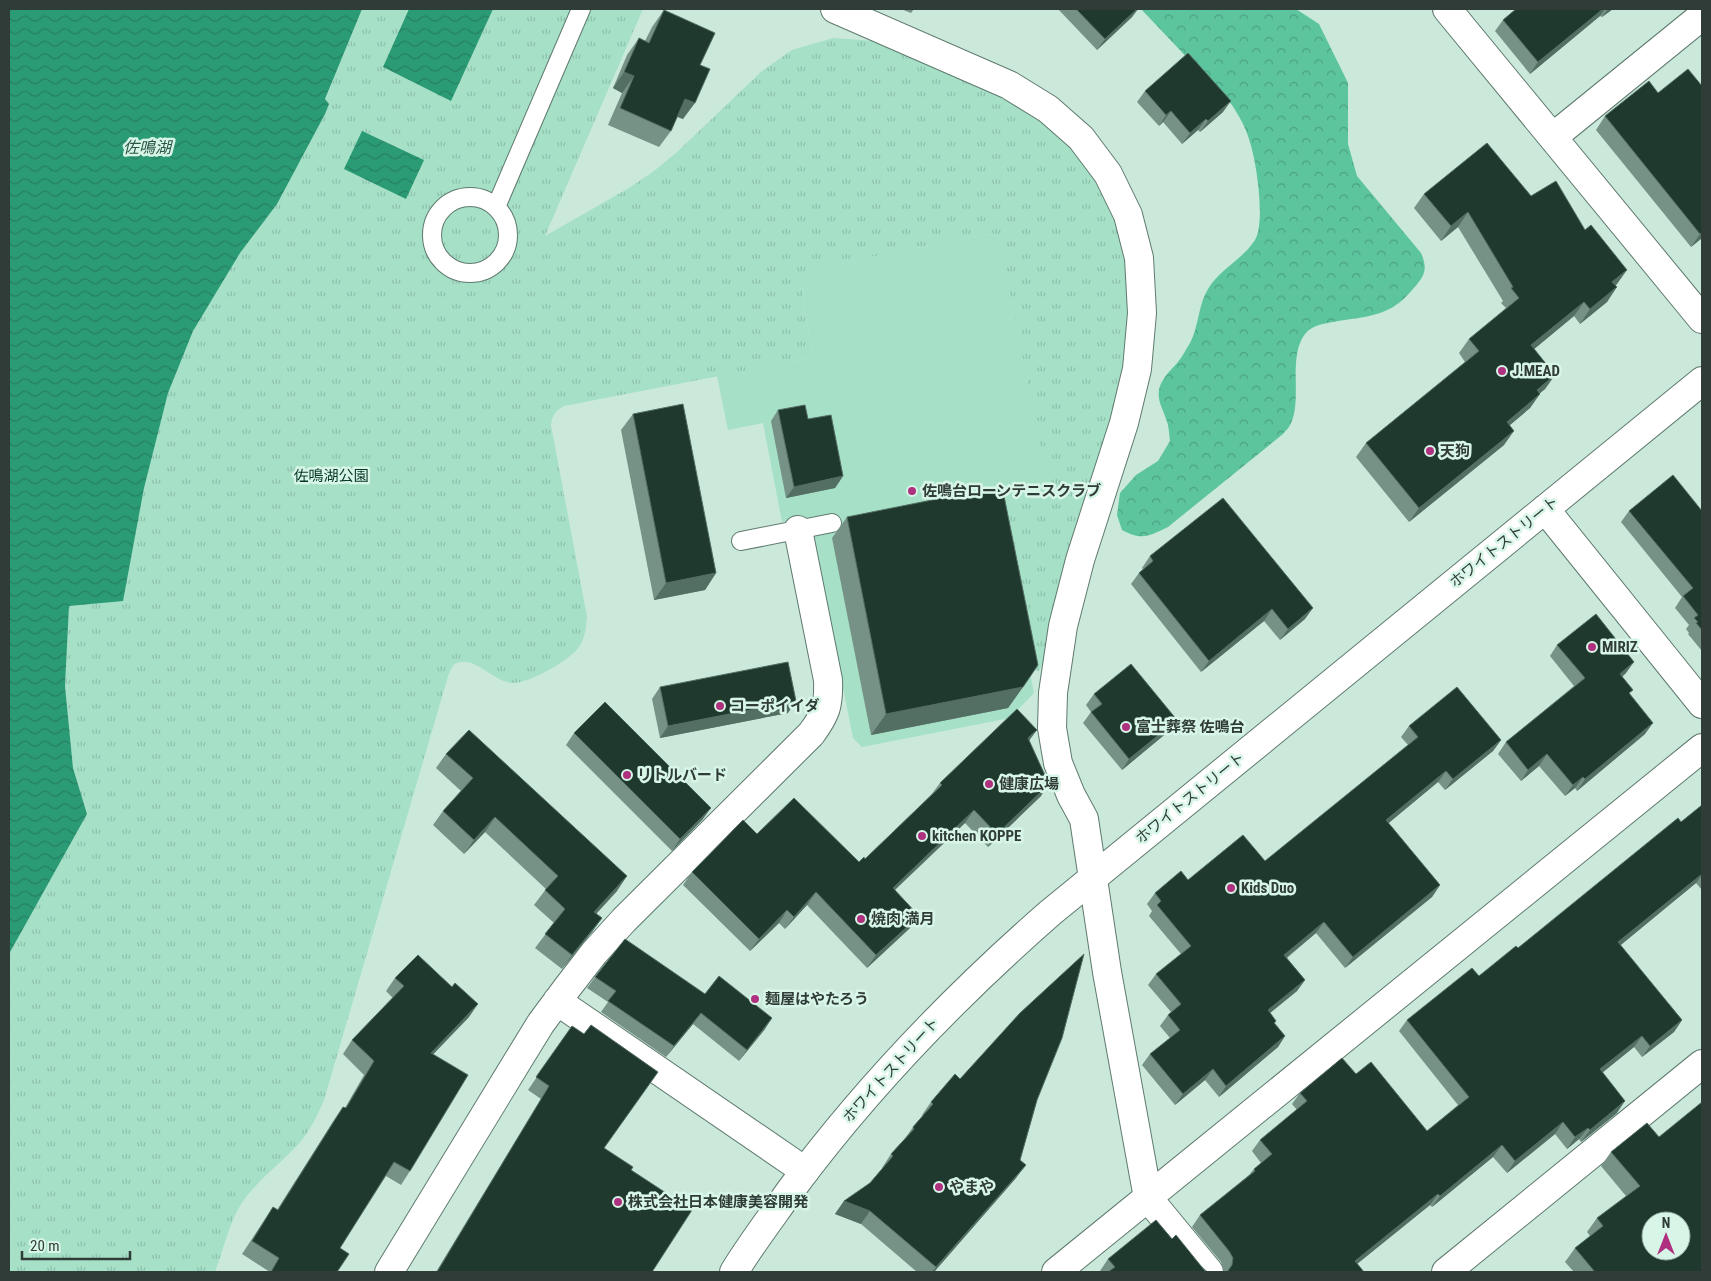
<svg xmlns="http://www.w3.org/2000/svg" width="1711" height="1281" viewBox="0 0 1711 1281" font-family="'Roboto Condensed','Noto Sans JP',sans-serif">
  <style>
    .forest { fill: url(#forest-crowns) }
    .park { fill: url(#park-tufts) }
    .pitch { fill: #a5e0c7 }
    .water { fill: url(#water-waves) }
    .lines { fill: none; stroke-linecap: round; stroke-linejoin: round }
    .lane-casing { stroke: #5f7a6e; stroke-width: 20 }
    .street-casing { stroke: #5f7a6e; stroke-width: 30 }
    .secondary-casing { stroke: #5f7a6e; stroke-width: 30 }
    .lane { stroke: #fff; stroke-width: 18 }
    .street { stroke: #fff; stroke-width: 28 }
    .secondary { stroke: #fff; stroke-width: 28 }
    .wall { fill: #769185 }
    .shaded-wall { fill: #536e63 }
    .building { fill: #20392f; stroke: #536e63; fill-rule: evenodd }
    .poi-dot { fill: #ae307f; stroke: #d8f6e8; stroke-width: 2 }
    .labels { text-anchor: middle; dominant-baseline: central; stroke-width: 5; stroke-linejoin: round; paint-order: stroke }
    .poi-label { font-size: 15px; font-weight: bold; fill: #303c37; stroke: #d8f6e8; text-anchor: start }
    .park-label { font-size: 15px; fill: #053626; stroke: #d8f6e8 }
    .street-label { font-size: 15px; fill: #303c37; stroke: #d8f6e8 }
    .water-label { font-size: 16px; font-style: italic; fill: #295544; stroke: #d8f6e8 }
  </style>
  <defs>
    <pattern id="forest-crowns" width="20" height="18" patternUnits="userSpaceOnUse" patternTransform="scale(1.25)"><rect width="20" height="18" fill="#5cc59e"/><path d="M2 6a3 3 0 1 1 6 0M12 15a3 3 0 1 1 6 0" fill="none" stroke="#4ca182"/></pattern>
    <pattern id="park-tufts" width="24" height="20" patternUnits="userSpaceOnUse" patternTransform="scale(1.25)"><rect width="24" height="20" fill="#a5e0c7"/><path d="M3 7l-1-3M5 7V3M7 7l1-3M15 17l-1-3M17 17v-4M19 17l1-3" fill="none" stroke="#8ec1ac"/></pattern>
    <pattern id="water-waves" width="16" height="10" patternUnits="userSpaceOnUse" patternTransform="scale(1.25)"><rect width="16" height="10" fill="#2b9b76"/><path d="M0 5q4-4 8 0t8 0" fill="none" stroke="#258062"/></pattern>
  </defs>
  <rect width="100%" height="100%" fill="#cbe9db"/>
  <path class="forest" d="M1141,9H1296L1319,24L1348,83V144L1357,176L1421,253C1428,269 1425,276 1413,289C1407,296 1400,303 1393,307C1377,317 1355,318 1338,321C1328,323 1317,324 1309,330C1285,351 1304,400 1290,425C1289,428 1285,431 1283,434L1168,527C1149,536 1142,541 1122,530L1117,515L1120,493L1136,475L1158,461L1170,441C1169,434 1169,425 1166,419C1162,407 1156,399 1160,386C1164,376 1171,370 1178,362C1183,356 1186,349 1190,343C1199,326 1198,305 1208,289C1220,269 1243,259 1255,240C1266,221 1256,159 1249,139C1245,126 1239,116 1232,105Z"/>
  <path class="park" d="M323,9H643L545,236L629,188L654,171L676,153L762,71L792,50L833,38L876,41L1003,97L1040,119L1072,147L1097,181L1115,219L1126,260L1129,313L1124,367L1111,419L1045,658L1039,671L1032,670L1001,509L1007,504L1042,498L995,235L986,234L821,267L804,290L802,295L812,350L811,355L807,359L564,406C555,411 552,416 551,425L587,617C586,628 585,638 579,647C570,660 527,685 511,683C494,680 480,663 466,662C462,661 458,663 454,664L449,673L324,1100C318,1114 312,1127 302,1140C283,1162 257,1180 241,1204C229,1224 223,1250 215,1272H9V954L87,814L73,768L65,686L69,606L104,445L325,100L333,80Z"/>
  <path class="pitch" d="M986,234L995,235L1000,243L1049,488L1048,494C1034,503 1014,499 1001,509L999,516L1034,693L1010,718L862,747L853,738L809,517L782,522L763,423L728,430L717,376L807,359L811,355L812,350L802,295L804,290L821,267Z"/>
  <path class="water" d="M9,9H362L325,99L329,104L325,114L277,204L240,253L193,331L168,393L144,488L123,601L69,606L65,686L73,768L87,814L9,954Z
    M409,9H493L451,101L383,67Z
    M362,131L424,160L406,199L344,169Z"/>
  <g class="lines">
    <defs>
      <path id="lane" d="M432 235a38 38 0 1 1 76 0a38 38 0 1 1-76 0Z
        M496,207L581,9
        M741,541L832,523"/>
      <path id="street" d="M835,9L1009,85L1048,109L1081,138L1108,174L1128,215L1139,258L1142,313L1137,369L1124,423L1080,560L1063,626L1053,693L1052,728L1058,763L1071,795L1084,819L1107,972L1148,1198L1209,1272
        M1447,9L1702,319
        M1553,137L1702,16
        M557,1001L805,1171
        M389,1272L517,1062L541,1023L567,988L594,953L624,920L811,734C826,714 829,705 828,680L798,530
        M1056,1272L1702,748
        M1446,1272L1702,1064"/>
      <path id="secondary" d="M1545,509L1702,704
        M1448,1271L1449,1272
        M734,1272C751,1244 771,1218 790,1191C866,1088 954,997 1050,913L1702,381"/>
    </defs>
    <use href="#lane" class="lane-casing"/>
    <use href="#street" class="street-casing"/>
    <use href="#secondary" class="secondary-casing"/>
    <use href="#lane" class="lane"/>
    <use href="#street" class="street"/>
    <use href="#secondary" class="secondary"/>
  </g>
  <path class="wall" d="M901,9H914L911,13Z
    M1058,9H1138L1132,17L1097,50Z
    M1516,9H1613L1602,17L1600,16L1530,74L1495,31L1503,20Z
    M664,10L700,65L683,119L677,117L671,131L659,147L608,125L622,93L613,88L627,55L639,38L645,41L652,27Z
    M1702,86V238L1691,247L1596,130L1605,116L1658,93Z
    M1145,91L1223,112L1200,132L1198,130L1182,144L1163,122L1159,126L1137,102Z
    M1424,194L1531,196L1617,284L1616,285L1607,302L1580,324L1574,316L1534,349L1555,375L1545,389L1540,393L1530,408L1510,425L1504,445L1409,522L1356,457L1366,443L1465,362L1459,353L1469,339L1506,308L1501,303L1503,301L1458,227L1441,241L1414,208Z
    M778,410L808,419L843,476L835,488L786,498L771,421Z
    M633,414L716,573L705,590L654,600L621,430Z
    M1629,511H1702V651L1688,634L1689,633L1686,629L1689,625L1675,608L1682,597L1621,522Z
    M847,517L1023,687L1008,708L871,735L832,538Z
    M1150,556L1305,619L1280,640L1264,621L1201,672L1131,584L1139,573L1143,569L1142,568Z
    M1557,645L1626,673L1622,677L1645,734L1577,791L1575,788L1565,796L1539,766L1521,781L1498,754L1506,742L1574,686L1550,656Z
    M660,687L788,713L660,738L652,699Z
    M1094,694L1169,731L1122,770L1083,723L1091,712L1086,705Z
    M1409,726L1501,740L1493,751L1445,790L1438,782L1388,823L1440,885L1432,897L1345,968L1316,933L1287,958L1305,980L1297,991L1270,1013L1276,1021L1275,1023L1285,1036L1278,1047L1219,1097L1205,1080L1175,1105L1142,1065L1150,1054L1170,1038L1160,1026L1168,1015L1171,1012L1148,985L1156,974L1181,954L1149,916L1152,911L1147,904L1155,893L1188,880L1265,861L1408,745L1401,737Z
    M574,733L703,819L672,851L566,745Z
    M1029,741L1041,796L988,847L965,823L895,890L910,928L867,968L807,905L785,929L779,923L750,951L683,885L692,872L757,834L859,862L865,859L931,795L940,783Z
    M446,754L617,891L596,914L602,918L592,932L562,969L535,948L554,923L534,905L546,889L485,832L464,854L433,825L443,811L461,791L436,768Z
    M1702,805V890L1696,883L1620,945L1682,1020L1674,1032L1642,1057L1634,1047L1603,1072L1617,1113L1581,1142L1579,1139L1567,1149L1555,1134L1507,1173L1493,1157L1432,1207L1430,1205L1357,1264L1364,1272H1224V1270L1221,1262L1192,1227L1200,1215L1249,1175L1254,1169L1261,1163L1252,1151L1260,1140L1297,1110L1292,1104L1300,1093L1356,1074L1427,1131L1458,1105L1399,1031L1407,1020L1479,976L1518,948L1681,822Z
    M595,977L705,994L765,1029L739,1061L693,1024L666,1057L601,1012L608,1002L587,988Z
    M395,978L469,1017L433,1054L410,1171L401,1185L386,1176L340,1248L337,1272H270L242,1254L273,1207L277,1210L334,1120L343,1107L345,1108L364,1075L343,1054L352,1040L393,998L386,991Z
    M572,1026L604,1148L631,1170L652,1272H436L541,1099L528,1090Z
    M960,1079L1037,1100L1020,1160L1016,1178L934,1272H917L861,1224L835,1214L844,1201L870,1183L883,1168H882L891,1154L904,1140L913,1127L923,1116L922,1115L931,1102Z
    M1647,1123L1702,1272H1574L1565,1262L1575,1248L1590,1236L1587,1232L1597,1218L1626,1196L1601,1166L1611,1152Z
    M1172,1239L1208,1272H1101L1100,1271L1108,1259Z"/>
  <path class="shaded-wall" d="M1137,9H1138L1132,17L1097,50L1105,39Z
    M1603,9H1605L1600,16L1530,74L1538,62Z
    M1608,9H1613L1602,17Z
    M624,72L634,76L622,93L613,88Z
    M685,99L695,103L683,119L674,115Z
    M1231,101L1223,112L1200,132L1208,121Z
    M1171,111L1163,122L1159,126L1166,115Z
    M1206,119L1198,130L1182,144L1190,133Z
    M1468,212L1458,227L1441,241L1451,226Z
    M1702,232V238L1691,247L1700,234Z
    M1627,270L1617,284L1602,296L1612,282Z
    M1617,287L1607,302L1580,324L1590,309Z
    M1584,302L1574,316L1521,360L1531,345Z
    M1555,375L1545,389L1527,404L1537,390Z
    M1540,394L1530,408L1497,436L1507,422Z
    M1514,431L1504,445L1409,522L1419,508Z
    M843,476L835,488L786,498L794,487Z
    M716,573L705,590L654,600L666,583Z
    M1313,608L1305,619L1280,640L1288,629Z
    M1272,609L1264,621L1201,672L1209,661Z
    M1634,662L1626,673L1612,685L1620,674Z
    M1023,687L1008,708L871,735L886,714Z
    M796,701L788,713L660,738L668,726Z
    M1177,720L1169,731L1122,770L1129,759Z
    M1653,723L1645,734L1577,791L1585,779Z
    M1037,730L1028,742V738Z
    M1501,740L1493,751L1445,790L1453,779Z
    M1547,754L1539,766L1521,781L1528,770Z
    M1446,771L1438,782L1378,832L1386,820Z
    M1583,777L1575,788L1565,796L1573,785Z
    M1049,784L1041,796L988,847L997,834Z
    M711,808L703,819L672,851L680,839Z
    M974,810L965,823L884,900L893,888Z
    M495,817L485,832L464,854L474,840Z
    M1702,874V875L1696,883L1610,954L1618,942Z
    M627,876L617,891L584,927L594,912Z
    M1440,885L1432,897L1345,968L1353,957Z
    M816,892L807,905L785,929L794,917Z
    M787,910L779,923L750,951L759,939Z
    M919,916L910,928L867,968L876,955Z
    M602,918L592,932L562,969L572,955Z
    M1324,922L1316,933L1276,966L1284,955Z
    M1305,980L1297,991L1260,1021L1268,1010Z
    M478,1004L469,1017L422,1066L431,1053Z
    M701,1013L693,1024L666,1057L674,1046Z
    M772,1018L765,1029L739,1061L747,1050Z
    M1682,1020L1674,1032L1642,1057L1650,1046Z
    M1285,1036L1278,1047L1219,1097L1226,1086Z
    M1642,1036L1634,1047L1592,1081L1600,1069Z
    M1213,1069L1205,1080L1175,1105L1183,1094Z
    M1625,1101L1617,1113L1581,1142L1590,1130Z
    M1563,1122L1555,1134L1507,1173L1515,1161Z
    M1588,1128L1579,1139L1567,1149L1575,1137Z
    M1502,1145L1493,1157L1432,1207L1440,1196Z
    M1026,1165L1016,1178L934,1272H932Z
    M1438,1194L1430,1205L1347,1272L1355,1261Z
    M844,1201L870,1211L861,1224L835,1214Z"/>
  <path class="building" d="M1076,9H1137L1105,39Z
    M1516,9H1603L1538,62L1503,20Z
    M664,10L715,33L700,65L710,69L695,103L685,99L671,131L620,108L634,76L624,72L639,38L649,43Z
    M1188,53L1231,101L1208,121L1206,119L1190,133L1171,111L1166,115L1145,91Z
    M1688,69L1702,86V232L1700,234L1605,116L1649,81L1658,93Z
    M1487,143L1531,196L1556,181L1585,230L1591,225L1627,270L1612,282L1617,287L1590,309L1584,302L1531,345L1555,375L1537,390L1540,394L1507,422L1514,431L1419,508L1366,443L1479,351L1469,339L1519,298L1511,288L1513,287L1468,212L1451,226L1424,194Z
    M683,404L716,573L666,583L633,414Z
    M805,405L808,419L831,415L843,476L794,487L778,410Z
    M1673,475L1702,511V630L1696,623L1698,622L1694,618L1698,615L1683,596L1693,588L1629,511Z
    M1002,486L1038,665L1023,687L886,714L847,517Z
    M1223,498L1313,608L1288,629L1272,609L1209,661L1139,573L1153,561L1150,556Z
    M1596,614L1634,662L1620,674L1633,690L1629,693L1653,723L1585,779L1583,777L1573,785L1547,754L1528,770L1506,742L1585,678L1557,645Z
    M788,662L796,701L668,726L660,687Z
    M1131,664L1177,720L1129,759L1091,712L1102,704L1094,694Z
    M1457,687L1501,740L1453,779L1446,771L1386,820L1440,885L1353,957L1324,922L1284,955L1305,980L1268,1010L1276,1021L1274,1023L1285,1036L1226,1086L1213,1069L1183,1094L1150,1054L1180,1030L1168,1015L1181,1004L1156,974L1191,946L1157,905L1161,901L1155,893L1181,871L1188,880L1243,835L1265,861L1418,737L1409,726Z
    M605,702L711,808L680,839L574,733Z
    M1017,709L1037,730L1028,738L1049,784L997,834L974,810L893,888L919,916L876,955L816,892L794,917L787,910L759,939L692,872L743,820L757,834L794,798L859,862L864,857L865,859L942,785L940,783Z
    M469,730L627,876L594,912L602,918L572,955L545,934L565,909L545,890L558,876L495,817L474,840L443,811L473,778L446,754Z
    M1702,805V874L1618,942L1682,1020L1650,1046L1642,1036L1600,1069L1625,1101L1590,1130L1588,1128L1575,1137L1563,1122L1515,1161L1502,1145L1440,1196L1438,1194L1355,1261L1364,1272H1227L1232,1265L1233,1258L1229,1251L1200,1215L1255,1171L1254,1169L1272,1154L1260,1140L1307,1101L1300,1093L1342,1058L1356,1074L1371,1062L1427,1131L1469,1097L1407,1020L1472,968L1479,976L1516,946L1518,948L1678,818L1681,822Z
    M625,939L705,994L719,976L772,1018L747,1050L701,1013L674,1046L608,1001L616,991L595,977Z
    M1084,954L1062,1038L1037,1100L1020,1160L1026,1165L936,1267L870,1211L844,1201L870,1183L893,1156L891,1154L914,1129L913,1127L933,1104L931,1102L955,1074L960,1079L1020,1013Z
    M418,955L452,987L455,983L478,1004L431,1053L468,1075L410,1171L394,1162L340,1248L349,1254L337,1272H271L279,1258L252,1241L273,1207L278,1210L343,1107L346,1108L374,1061L352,1040L404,986L395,978Z
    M591,1025L658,1072L604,1148L633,1167L631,1170L692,1210L652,1272H437L549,1086L536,1077L572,1026L584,1034Z
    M1702,1102V1272H1595L1575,1248L1603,1226L1597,1218L1640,1186L1611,1152L1647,1123L1659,1137ZM1651,1221H1681V1251H1651Z
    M1156,1220L1172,1239L1176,1235L1205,1271L1208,1272H1108L1115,1267L1108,1259Z"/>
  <g class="poi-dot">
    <circle cx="1502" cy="371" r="5"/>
    <circle cx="1430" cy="451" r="5"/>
    <circle cx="912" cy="491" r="5"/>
    <circle cx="1592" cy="647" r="5"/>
    <circle cx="720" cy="706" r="5"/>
    <circle cx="1126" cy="727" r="5"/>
    <circle cx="627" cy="775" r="5"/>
    <circle cx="989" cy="784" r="5"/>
    <circle cx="922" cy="836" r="5"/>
    <circle cx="1231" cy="888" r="5"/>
    <circle cx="861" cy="919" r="5"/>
    <circle cx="755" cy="999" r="5"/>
    <circle cx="939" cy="1187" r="5"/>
    <circle cx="618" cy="1202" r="5"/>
  </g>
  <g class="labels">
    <g class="poi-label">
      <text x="1512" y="371">J.MEAD</text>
      <text x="1440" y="451">天狗</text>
      <text x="922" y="491">佐鳴台ローンテニスクラブ</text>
      <text x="1602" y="647">MIRIZ</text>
      <text x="730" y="706">コーポイイダ</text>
      <text x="1136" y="727">富士葬祭 佐鳴台</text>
      <text x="637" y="775">リトルバード</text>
      <text x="999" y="784">健康広場</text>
      <text x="932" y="836">kitchen KOPPE</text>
      <text x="1241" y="888">Kids Duo</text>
      <text x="871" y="919">焼肉 満月</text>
      <text x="765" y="999">麺屋はやたろう</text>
      <text x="949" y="1187">やまや</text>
      <text x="628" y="1202">株式会社日本健康美容開発</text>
    </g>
    <g class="park-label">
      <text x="331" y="476">佐鳴湖公園</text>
    </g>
    <g class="street-label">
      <text transform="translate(1504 542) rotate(-39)">ホワイトストリート</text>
      <text transform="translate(1190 798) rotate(-39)">ホワイトストリート</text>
      <text transform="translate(891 1070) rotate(-48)">ホワイトストリート</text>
    </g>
    <g class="water-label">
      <text x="147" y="147">佐鳴湖</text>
    </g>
  </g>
  <rect width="1711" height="1281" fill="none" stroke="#303c37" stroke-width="20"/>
  <g transform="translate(1666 1236)"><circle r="24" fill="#d8f6e8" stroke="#95aca1"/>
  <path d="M0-4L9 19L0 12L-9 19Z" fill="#ae307f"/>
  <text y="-8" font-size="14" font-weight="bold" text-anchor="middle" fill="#303c37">N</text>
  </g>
  <path d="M22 1251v8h108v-8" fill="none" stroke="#303c37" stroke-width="2.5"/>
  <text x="30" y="1251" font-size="15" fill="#303c37" stroke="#d8f6e8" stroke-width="4" paint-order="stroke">20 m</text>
</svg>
